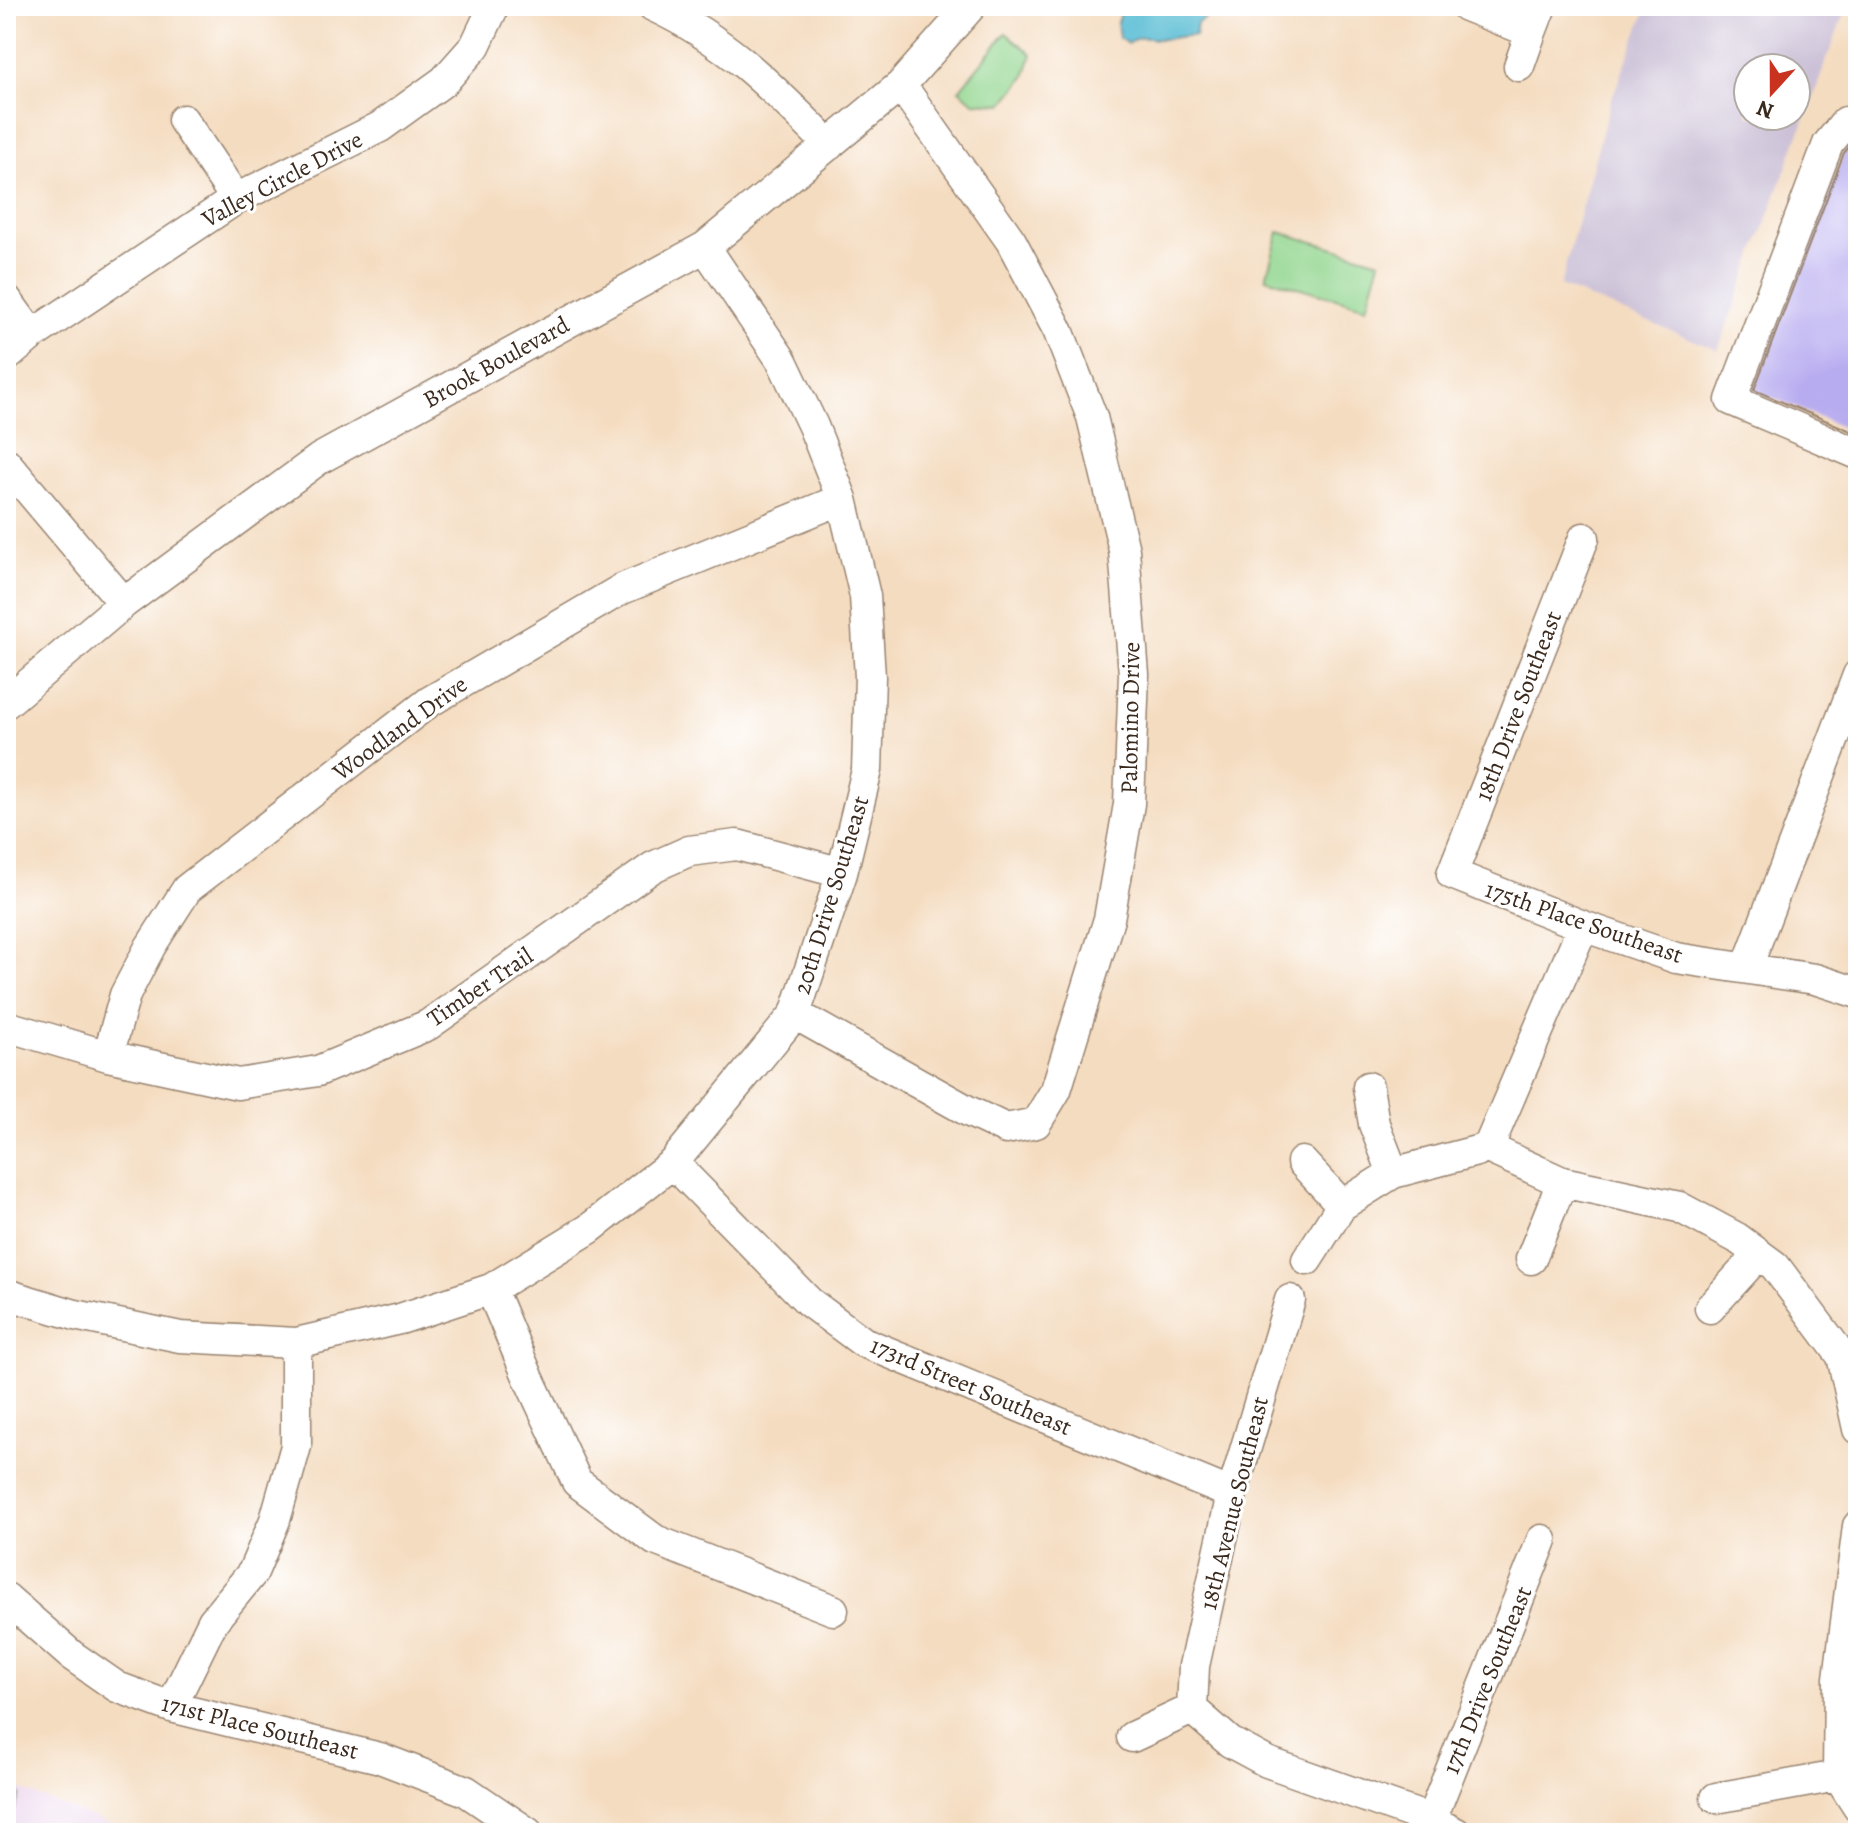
<svg xmlns="http://www.w3.org/2000/svg" width="1864" height="1839" viewBox="0 0 1864 1839" font-family="Alegreya,serif">
  <style>
    .built { fill: #ead1ec }
    .industrial { fill: #cabfd6; fill-rule: evenodd }
    .green { fill: #91d58e; stroke: #668056; stroke-width: 2 }
    .water { fill: #55bbd3; stroke: #487278; stroke-width: 2 }
    .building { fill: #b8acf0 }
    .lines { fill: none; stroke-linecap: round; stroke-linejoin: round }
    .minor-casing { stroke: #98836f; stroke-width: 33 }
    .minor { stroke: #fff; stroke-width: 30 }
    .labels { text-anchor: middle; dominant-baseline: central; stroke-width: 6; stroke-linejoin: round; paint-order: stroke }
    .street-label { font-size: 24px; fill: #3b2a1e; stroke: #fff }
  </style>
  <rect width="100%" height="100%" fill="#fff"/>
  <filter id="ink" filterUnits="userSpaceOnUse"><feTurbulence type="fractalNoise" baseFrequency=".0125" numOctaves="2"/><feDisplacementMap in="SourceGraphic" scale="16" xChannelSelector="R" yChannelSelector="G"/><feConvolveMatrix kernelMatrix="1 2 1 2 8 2 1 2 1" color-interpolation-filters="sRGB"/></filter>
  <filter id="wash" filterUnits="userSpaceOnUse"><feTurbulence type="fractalNoise" baseFrequency=".006" numOctaves="4" result="noise"/><feDisplacementMap in="SourceGraphic" scale="32" xChannelSelector="R" yChannelSelector="G"/><feGaussianBlur stdDeviation="1.8" result="paint"/><feColorMatrix in="noise" values="0 0 0 0 0 0 0 0 0 0 0 0 0 0 0 0 0 1.4 0 .05"/><feComposite in="paint" operator="in"/></filter>
  <g filter="url(#wash)">
    <rect width="100%" height="100%" fill="#f4dcc0"/>
    <path class="built" d="M6,1784L133,1833H6Z"/>
    <path class="industrial" d="M1648,6H1847L1718,350L1560,286L1610,103ZM1748,68H1796V116H1748Z"/>
    <path class="green" d="M1006,33L1032,54L1025,77L1003,104L974,102L959,90Z
      M1279,232L1380,261L1367,307L1266,278Z
      M6,1789L20,1795L6,1829Z"/>
    <path class="water" d="M1123,6H1216L1215,12L1197,23L1195,36C1182,34 1172,40 1160,39C1147,39 1139,33 1128,44L1119,38L1117,22Z"/>
    <g id="blocks">
      <path class="building" d="M1854,141H1858V434L1754,390L1844,153Z"/>
    </g>
  </g>
  <g filter="url(#ink)">
    <use href="#blocks" fill-opacity="0" stroke="#98836f" stroke-width="2"/>
    <g class="lines">
      <defs>
        <path id="minor" d="M653,6C727,40 773,88 829,145
          M1466,6L1531,32L1541,6
          M1519,66L1531,32
          M183,120L236,199
          M1858,123L1846,122L1828,144L1731,400L1858,454
          M6,299L32,335
          M6,357L32,335L236,199L380,127L444,81L475,46L494,6
          M6,463L124,603
          M1584,538L1452,874L1583,926L1676,958L1815,979L1858,993
          M6,703L124,603L319,459L705,247L901,85L971,6
          M1747,967L1858,675
          M795,1014L968,1111L1006,1129L1036,1123L1056,1090L1109,919L1129,804L1134,674L1124,550L1092,417L1058,330L1011,241L901,85
          M6,1026L108,1056L238,1084L318,1071L428,1025L653,867L689,851L737,845L842,873
          M108,1056L125,995L150,947L187,889L429,702L622,589L842,499
          M1368,1087L1374,1124L1393,1173
          M1488,1148L1562,1182L1679,1207L1737,1238L1775,1266L1842,1356L1858,1429
          M1488,1148L1583,926
          M1302,1162L1342,1205
          M673,1163L809,1302L863,1342L1232,1494
          M1531,1259L1562,1182
          M1307,1260L1342,1205L1393,1173L1488,1148
          M491,1289L529,1379L577,1482L655,1540L833,1610
          M6,1294L75,1315L180,1337L296,1343L400,1319L491,1289L589,1229L673,1163L795,1014L842,873L867,770L870,677L865,596L842,499L813,426L782,361L705,247
          M1710,1308L1759,1254
          M6,1598L71,1655L117,1687L171,1707L380,1758L466,1791L528,1833
          M171,1707L213,1621L253,1572L275,1520L296,1446V1343
          M1192,1709L1194,1666L1232,1494L1290,1300
          M1132,1737L1192,1709L1230,1742L1267,1762L1431,1820L1456,1833
          M1838,1776L1839,1678L1858,1526
          M1838,1776L1858,1807
          M1716,1798L1838,1776
          M1431,1820L1542,1540"/>
      </defs>
      <use href="#minor" class="minor-casing"/>
      <use href="#minor" class="minor"/>
    </g>
  </g>
  <g class="labels">
    <g class="street-label">
      <text transform="translate(282 179) rotate(-28)">Valley Circle Drive</text>
      <text transform="translate(496 362) rotate(-29)">Brook Boulevard</text>
      <text transform="translate(1518 706) rotate(-69)">18th Drive Southeast</text>
      <text transform="translate(1130 718) rotate(-89)">Palomino Drive</text>
      <text transform="translate(400 728) rotate(-36)">Woodland Drive</text>
      <text transform="translate(831 895) rotate(-73)">20th Drive Southeast</text>
      <text transform="translate(1584 922) rotate(19)">175th Place Southeast</text>
      <text transform="translate(480 987) rotate(-34)">Timber Trail</text>
      <text transform="translate(971 1386) rotate(23)">173rd Street Southeast</text>
      <text transform="translate(1234 1503) rotate(-76)">18th Avenue Southeast</text>
      <text transform="translate(1487 1680) rotate(-68)">17th Drive Southeast</text>
      <text transform="translate(260 1727) rotate(14)">171st Place Southeast</text>
    </g>
  </g>
  <rect width="1864" height="1839" fill="none" stroke="#fff" stroke-width="32"/>
  <g transform="translate(1772 92) rotate(201)"><circle r="38" fill="#ffffff" stroke="#b1aaa5" stroke-width="2"/>
  <path d="M0-6L14 30L0 20L-14 30Z" fill="#c8321e"/>
  <text y="-12" font-size="22" font-weight="bold" text-anchor="middle" fill="#3b2a1e">N</text>
  </g>
</svg>
